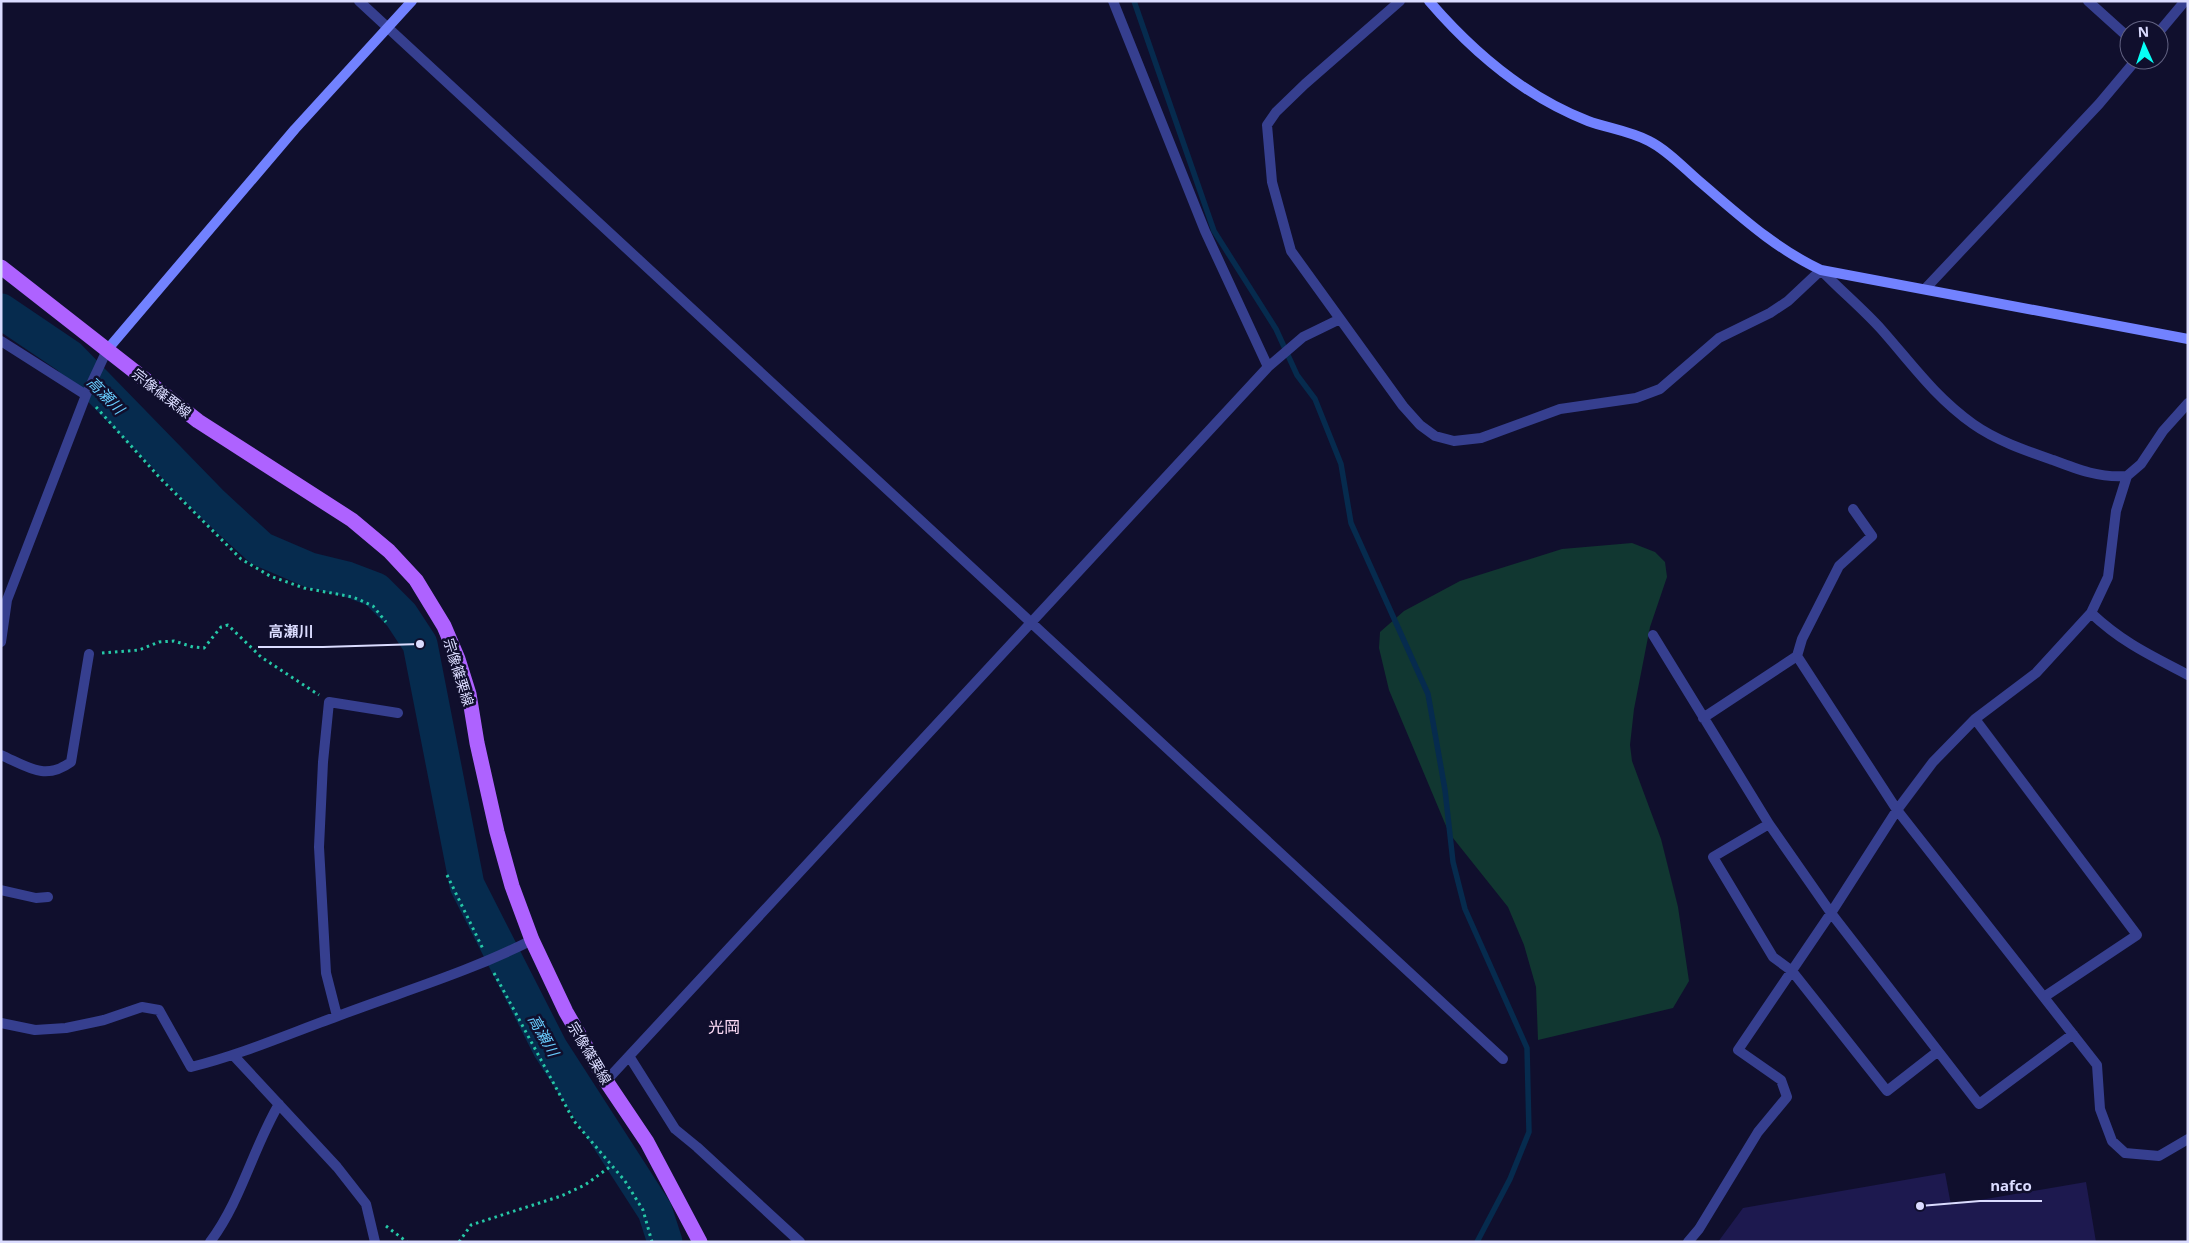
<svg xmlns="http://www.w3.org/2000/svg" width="2189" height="1243" viewBox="0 0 2189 1243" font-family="'Open Sans','Noto Sans JP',sans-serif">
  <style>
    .green { fill: #113731 }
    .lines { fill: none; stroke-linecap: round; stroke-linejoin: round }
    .stream { stroke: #062b4e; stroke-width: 5.5 }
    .river { stroke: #062b4e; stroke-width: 35 }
    .building { fill: #1d194f }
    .path { stroke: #26c8a7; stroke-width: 3; stroke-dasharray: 2.5 4; stroke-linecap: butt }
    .street { stroke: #363f8f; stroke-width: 10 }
    .secondary { stroke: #7282ff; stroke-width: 10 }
    .primary { stroke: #ae62ff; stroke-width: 15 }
    .labels { text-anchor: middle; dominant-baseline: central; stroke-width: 5; stroke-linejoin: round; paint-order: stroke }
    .street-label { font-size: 14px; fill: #dbdcff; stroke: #100f2d }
    .water-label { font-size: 15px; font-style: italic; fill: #69ceff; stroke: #100f2d }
    .quarter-label { font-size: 16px; fill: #ffddf7; stroke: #100f2d }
    .leader { fill: none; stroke: #dbdcff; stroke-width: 2 }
    .callout-dot { fill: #dbdcff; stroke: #100f2d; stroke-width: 2 }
    .callout-label { font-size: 15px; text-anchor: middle; font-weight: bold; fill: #dbdcff; stroke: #100f2d; stroke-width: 5; stroke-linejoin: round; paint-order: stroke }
  </style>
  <rect width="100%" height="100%" fill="#100f2d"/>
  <path class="green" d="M1632,543L1655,552L1665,562L1667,577L1650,627L1634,709L1630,745L1632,761L1661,839L1678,907L1689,981L1673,1008L1538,1040L1536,987L1524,945L1508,907L1449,833L1389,690L1379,648L1380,632L1404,611L1460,581L1562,549Z"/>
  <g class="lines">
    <path class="stream" d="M1134,1L1214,231L1276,329L1297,375L1315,399L1341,464L1351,523L1428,694L1445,790L1453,862L1465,909L1527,1048L1529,1132L1510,1179L1477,1242"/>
    <path class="river" d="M1,311L69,357L212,504L261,549L310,570L347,579L376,590L401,615L420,644L467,885L550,1048L655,1211L665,1242"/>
  </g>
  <path class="building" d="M1945,1173L1951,1205L2086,1182L2096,1242H1718L1743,1208Z"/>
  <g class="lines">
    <path class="path" d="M96,407L160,478L241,559L270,576L304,588L353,597L373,606L386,622
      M102,653L139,650L159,642L174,641L193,647L204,648L221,627L228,625L261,657L319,695
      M447,875L483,949
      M494,973L574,1121L625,1181L643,1210L652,1242
      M386,1226L407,1242
      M459,1242L471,1225L561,1196L585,1185L611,1166"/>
    <path class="street" d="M359,1L1503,1059
      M1113,1L1205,231L1268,367
      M1400,1L1305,84L1276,112L1267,125L1272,182L1291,251L1403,406L1420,425L1435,436L1454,441L1481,438L1560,409L1636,398L1660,389L1719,338L1770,313L1788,301L1821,270C1840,290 1862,308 1881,329C1912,364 1934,396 1973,424C1997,441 2027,451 2053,460C2079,470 2100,478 2127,476
      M2088,1L2129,38
      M2159,32L2185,1
      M1925,289L2099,104L2136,60
      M1,341L86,395
      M2091,613C2123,643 2150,655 2188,675
      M1653,635L1769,824L1831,913L1979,1104L2073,1034
      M1,642L7,600L86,395L107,350
      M1797,656L1897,810L2097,1065L2100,1109L2112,1141L2125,1153L2159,1156L2188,1139
      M1703,718L1797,656L1802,639L1839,566L1872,536L1853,509
      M1975,719L2137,935L2044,997
      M1,755C28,767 45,781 71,762L89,654
      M1769,824L1713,857L1773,957L1792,971L1887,1091L1937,1052
      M1,890L36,898L48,897
      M337,1016L326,973L319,847L323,762L329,702L398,713
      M1,1023L35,1030L66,1028L104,1020L142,1007L159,1010L191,1067C243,1054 288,1034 338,1016C404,991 469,972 532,940
      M234,1056L337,1167L366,1204L375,1242
      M629,1056L675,1129L697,1147L800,1242
      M606,1081L1268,367L1303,337L1340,319
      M210,1242C241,1201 253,1148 279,1104
      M1688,1242L1699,1229L1758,1132L1787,1097L1781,1080L1738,1050L1831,913L1897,810L1933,762L1975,719L2036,673L2091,613L2108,577L2116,511L2127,476L2141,464L2163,431L2188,403"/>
    <path class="secondary" d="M1429,1C1472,51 1526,97 1588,121C1607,128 1630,131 1649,141C1667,150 1684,168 1699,181C1738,214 1774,248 1821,270L2188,339
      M107,350L295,129L412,1"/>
    <path class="primary" d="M1,267L198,421L352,520L389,551L416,580L444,626L458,659L469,694L477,743L497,832L512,886L532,940L566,1012L606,1081L647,1142L700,1242"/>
  </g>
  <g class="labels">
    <g class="street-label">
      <text transform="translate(162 393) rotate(38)">宗像篠栗線</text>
      <text transform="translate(459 672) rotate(73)">宗像篠栗線</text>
      <text transform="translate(590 1053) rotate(59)">宗像篠栗線</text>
    </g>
    <g class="water-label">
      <text transform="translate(106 395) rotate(46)">高瀬川</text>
      <text transform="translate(544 1035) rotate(61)">高瀬川</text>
    </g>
    <g class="quarter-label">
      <text x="724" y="1027">光岡</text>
    </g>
  </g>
  <path class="leader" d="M420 644L323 647H258M1920 1206L1980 1201H2042"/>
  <g class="callout-dot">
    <circle cx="420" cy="644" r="5"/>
    <circle cx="1920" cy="1206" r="5"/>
  </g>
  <g class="callout-label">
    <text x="291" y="637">高瀬川</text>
    <text x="2011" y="1191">nafco</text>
  </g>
  <rect width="2189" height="1243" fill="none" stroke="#dbdcff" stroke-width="5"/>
  <g transform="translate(2144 45) rotate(357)"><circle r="24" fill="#100f2d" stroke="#616181"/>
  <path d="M0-4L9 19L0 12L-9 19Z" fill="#07fff5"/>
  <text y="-8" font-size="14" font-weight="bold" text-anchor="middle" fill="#dbdcff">N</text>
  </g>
</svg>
